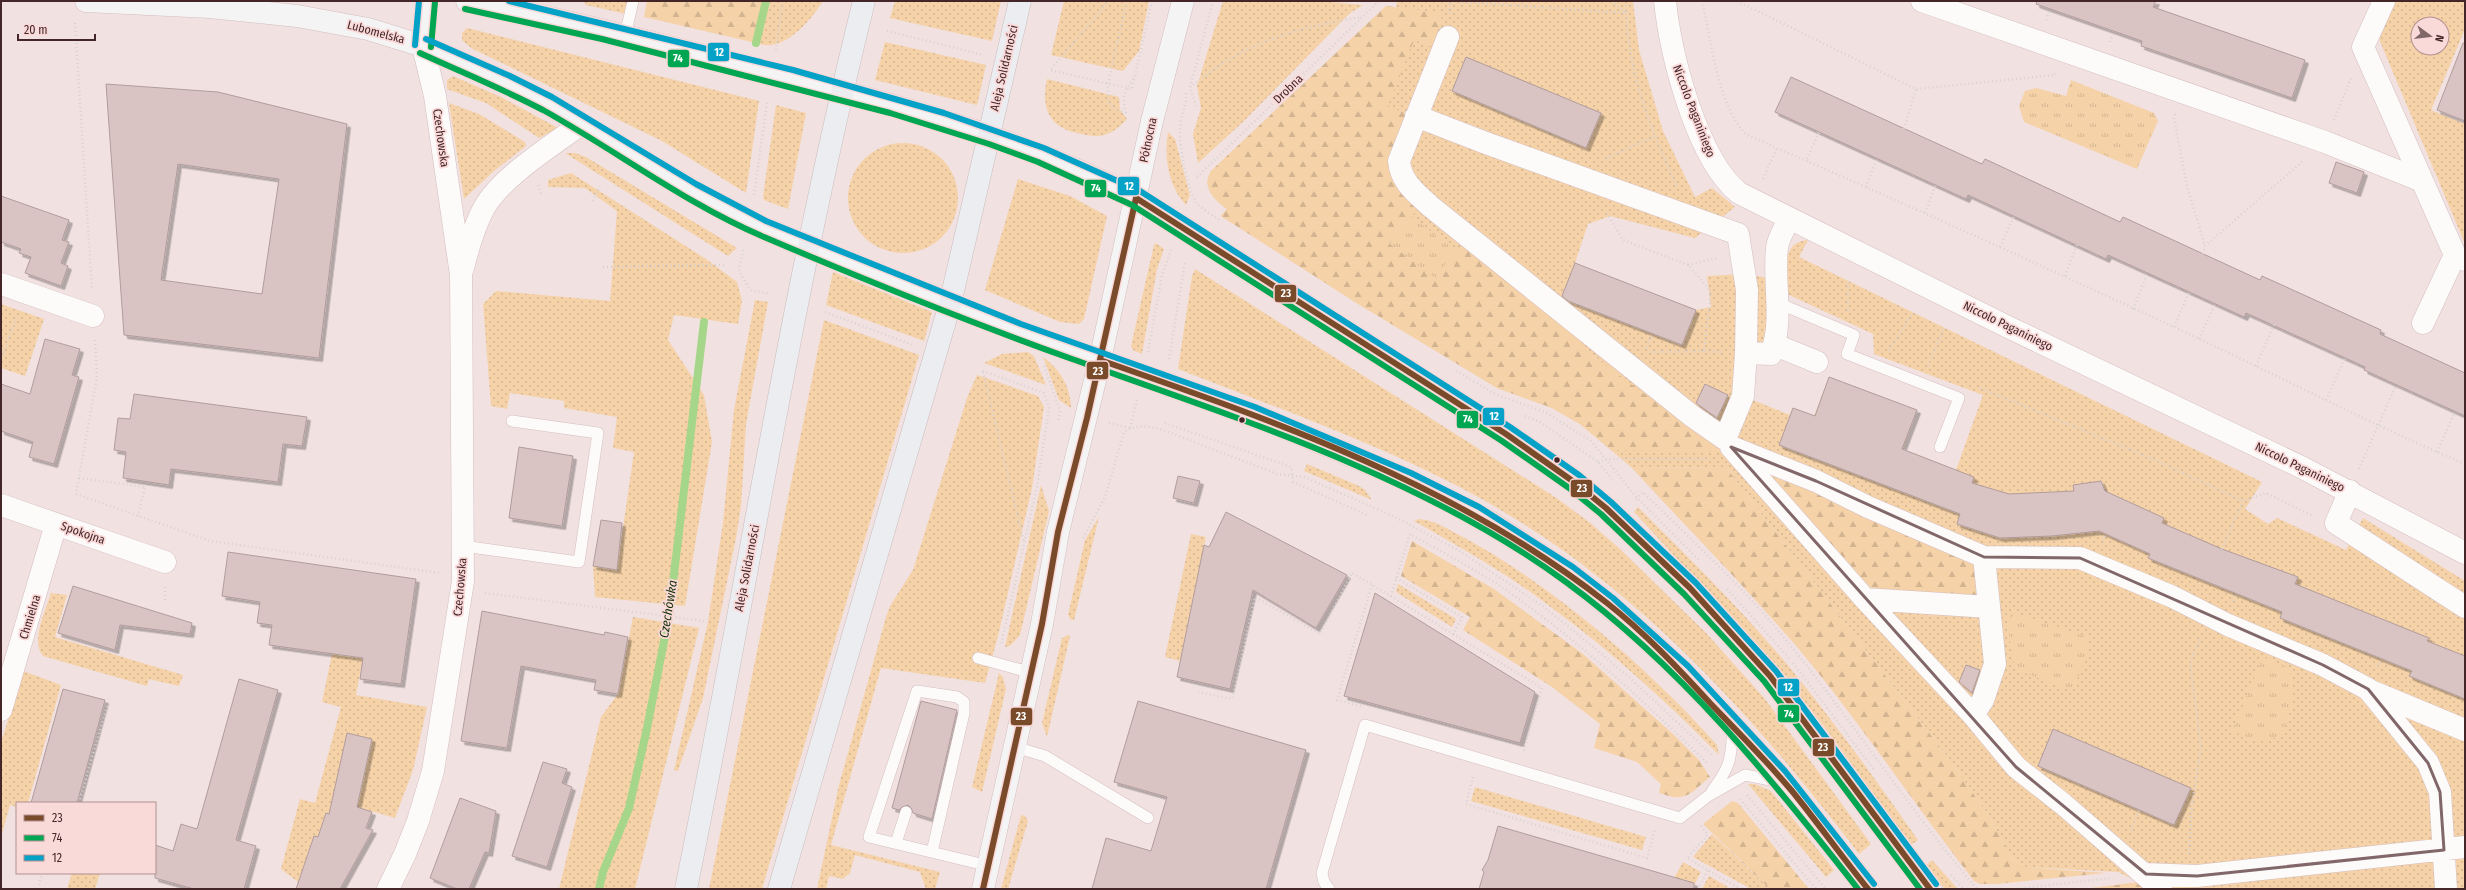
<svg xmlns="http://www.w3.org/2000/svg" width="2466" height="890" viewBox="0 0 2466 890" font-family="'Fira Sans Condensed',sans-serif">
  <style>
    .grass { fill: url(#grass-dots); fill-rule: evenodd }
    .forest { fill: url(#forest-firs) }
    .park { fill: url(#park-tufts) }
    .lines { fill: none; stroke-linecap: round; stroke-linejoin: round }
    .stream { stroke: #a6d68a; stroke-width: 8 }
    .building { fill: #d9c3c3; stroke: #b19c9c; fill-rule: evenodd; filter: url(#shadow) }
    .lane-casing { stroke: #d4bebf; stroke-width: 12 }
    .street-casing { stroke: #d4bebf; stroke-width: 23 }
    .secondary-casing { stroke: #d4bebf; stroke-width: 23 }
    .primary-casing { stroke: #cabdbd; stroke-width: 23 }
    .path { stroke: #d8d2d3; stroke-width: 2.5; stroke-dasharray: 1 3; stroke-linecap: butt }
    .lane { stroke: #fdfafa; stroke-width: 11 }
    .street { stroke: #fdfafa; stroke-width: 22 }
    .secondary { stroke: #f5f4f5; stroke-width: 22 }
    .primary { stroke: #ecedf1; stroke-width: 22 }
    .bus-1-casing { stroke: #fad9d9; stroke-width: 9 }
    .bus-2-casing { stroke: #fad9d9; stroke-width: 9 }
    .bus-3-casing { stroke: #fad9d9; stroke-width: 9 }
    .bus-1 { stroke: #7a4b2a; stroke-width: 6 }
    .bus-2 { stroke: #00a651; stroke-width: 6 }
    .bus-3 { stroke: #03a2c6; stroke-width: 6 }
    .marked { fill: none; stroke: #826769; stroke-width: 3; stroke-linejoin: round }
    .bus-dot { fill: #452628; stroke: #fad9d9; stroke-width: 1.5 }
    .labels { text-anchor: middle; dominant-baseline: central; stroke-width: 3.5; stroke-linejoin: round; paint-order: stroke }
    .street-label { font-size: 12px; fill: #452628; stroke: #fad9d9 }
    .water-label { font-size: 13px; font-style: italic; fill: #153206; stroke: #fad9d9 }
    .line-badge { stroke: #fad9d9; stroke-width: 1.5 }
    .badge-label { font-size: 11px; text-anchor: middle; font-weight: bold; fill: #fff }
  </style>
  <defs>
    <pattern id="grass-dots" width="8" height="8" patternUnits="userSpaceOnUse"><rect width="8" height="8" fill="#f5d2a8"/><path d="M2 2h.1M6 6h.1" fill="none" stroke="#d3b491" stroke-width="1.8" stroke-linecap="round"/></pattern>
    <pattern id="forest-firs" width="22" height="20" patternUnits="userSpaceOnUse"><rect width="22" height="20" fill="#f5d2a8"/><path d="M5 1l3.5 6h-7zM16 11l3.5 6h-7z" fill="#d3b491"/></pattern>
    <pattern id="park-tufts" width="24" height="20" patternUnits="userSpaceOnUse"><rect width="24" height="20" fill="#f5d2a8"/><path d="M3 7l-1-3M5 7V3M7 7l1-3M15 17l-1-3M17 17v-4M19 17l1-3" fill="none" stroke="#d3b491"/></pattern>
    <filter id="shadow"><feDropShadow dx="3.5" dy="3.5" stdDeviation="0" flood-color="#0004"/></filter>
  </defs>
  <rect width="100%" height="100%" fill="#f2e1e1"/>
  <path class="grass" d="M583,1H630L626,14L586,5Z
    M766,1H823C812,18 793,42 771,45C767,46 760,44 756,43Z
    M895,1H1001L992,41L890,18Z
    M1064,1H1149L1139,51L1123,71L1051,55Z
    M1223,1H1320L1363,5L1350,13L1244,121L1198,163L1193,134L1201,108L1197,86Z
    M1397,1H1633L1639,50L1663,131L1695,197L1712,188L1735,207L1695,238L1610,216L1588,224L1575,263L1696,310L1711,307L1707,276L1744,274L1776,279L1775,345L1746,353L1743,396L1790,415L1792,408L1814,416L1829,377L1917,410L1903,449L1956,470L1983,395L1874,354L1873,334L1785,293C1786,273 1781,241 1808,240L1799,257L2262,482L2245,509L2268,524L2277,518L2346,550L2363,518L2465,581V889H2085L2139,882L2118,872L2026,867L2012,859L1989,816L1946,755L1728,470L1725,468L1631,467L1580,424L1552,408L1497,388L1355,302L1221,216L1227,209C1214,200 1201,187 1211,171L1386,6L1396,8Z
    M2396,1H2465V29L2431,110L2465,124V244L2379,39ZM2418,24H2442V48H2418Z
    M467,28L759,101L746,193L662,141L471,48L462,40V33Z
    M885,42L986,65L977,105L875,80Z
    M453,76L501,97L558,128L539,138L486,103L447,89V80Z
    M1047,79L1119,97L1120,110L1127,119C1110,137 1101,139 1077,133C1048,127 1041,106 1047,79Z
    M449,103L479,114L525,142L526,146L494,171L464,199Z
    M776,105L806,113L788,209L764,200L763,197Z
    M1168,132L1175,139L1190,195L1186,205C1168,186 1164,157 1168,132Z
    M848 198a55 55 0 1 1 110 0a55 55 0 1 1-110 0Z
    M565,153H575L586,157L737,248L728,256Z
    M571,173L706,259L737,282L742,301L738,324L674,315L668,340L704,395L712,442L685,606L595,597L593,566L617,569L634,452L613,448L617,417L564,408V401L510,393L507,409L491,406L483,304L496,291L610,301L617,211L585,188L548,187V180Z
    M1018,179L1070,196L1107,216L1084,319L1079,324L1060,322L985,290Z
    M1156,243L1164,249L1157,269L1142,354L1133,350L1131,346L1154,245Z
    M1195,269L1555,497L1589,522L1620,549L1707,634L1765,699L1871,844L1859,854C1764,729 1656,607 1522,523C1418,457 1292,414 1178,369L1192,276Z
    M833,272L932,312L924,341L826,305Z
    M755,300L768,302L746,424L741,506L736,538L703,698L678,771L674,770L708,622L723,523L734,410Z
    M1,304L44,319L25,376L1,368Z
    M824,320L919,355L762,889H709Z
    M1028,352L1034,356L1046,385L984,363L1002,354Z
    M1043,357C1059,368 1071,387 1071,408L1059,400Z
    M977,375L1038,396L1044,407L1032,488L998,636L985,683L881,668L831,845L940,872L935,889H926L920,872L855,855L850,873L843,879L829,876L826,889H817L839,785L886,617L890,606L913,570L967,398Z
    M1307,464L1359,486L1365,490L1372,500L1304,471Z
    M1041,485L1049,511L1020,635L1010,646L1005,647Z
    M1638,507C1689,558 1740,608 1786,663C1833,720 1876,780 1918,840L1911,845L1826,729L1775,665L1634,512Z
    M1099,517L1074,620H1071L1068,615L1085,540Z
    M1419,519C1435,520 1449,530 1463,537C1552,585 1650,669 1717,745L1719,755C1666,701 1610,650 1548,605C1506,573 1460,547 1414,521Z
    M1191,534L1206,537L1180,661L1165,657Z
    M1398,584L1456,619L1452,627L1396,592Z
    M51,593L67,595L55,637L183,675L179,686L149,679L147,686L43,656C30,640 46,611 51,593Z
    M633,617L699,628L635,889H559L601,717L618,694Z
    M1068,635L1070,636L1047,737L1042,723L1062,638Z
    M332,654L363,658L356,695L427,707L413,770L395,818L337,801L332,816L326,813L318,837L314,836L307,855L313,858L306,888L281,869L300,799L315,803L341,707L322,702Z
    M23,671L61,685L28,803H17V807L10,805L1,837V743Z
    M999,673L1003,677L1006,689L982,792L972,787Z
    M1748,784H1755L1771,791L1834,870L1826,877Z
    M1475,787L1646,837L1642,850L1471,801Z
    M1021,815L1025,816L1028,821L1008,889H1001Z
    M1712,834L1770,889H1751L1693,857Z
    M1932,860L1958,889H1945L1925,866Z
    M1683,862L1701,872L1692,889H1668Z
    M72,873H100L95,889H67Z
    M1709,876L1728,887L1726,889H1702Z"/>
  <path class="forest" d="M647,1H766L756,43L644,17Z
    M1386,6L1443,13L1433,47L1414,40L1388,106L1407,114C1388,158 1376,173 1418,209L1390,244L1456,250L1461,241L1609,368L1687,425L1714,440L1724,452L1611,450L1580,424L1552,408L1497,388L1355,302L1221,216L1227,209C1214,200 1201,187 1211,171Z
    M1631,467L1725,468L1728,470L1946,755L1989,816L2012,859L2026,867L2106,873L1995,884H1980L1974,881C1914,804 1860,722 1797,647C1744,585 1686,527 1631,467Z
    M1774,477L1788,480L1976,558L1983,602L1872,593L1779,487Z
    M1412,541L1494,589L1583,654L1673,734L1699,760L1710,777C1689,794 1687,803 1659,793L1661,784L1637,762L1594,748L1600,724L1552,687L1463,630L1470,617L1401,576Z
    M1732,801L1738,803L1809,889H1770L1703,824Z
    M2140,882L2148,889H2092L2093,888Z"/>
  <path class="park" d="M2071,80L2154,113L2158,121L2137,169L2024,122L2019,106L2025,91L2036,88L2066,96Z
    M1411,216L1456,250L1435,278L1390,244Z
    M2013,613L2087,637L2090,648L2072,691L2020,671L2013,661L2007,620Z
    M2263,657L2290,668L2293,705L2280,737L2255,741L2232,731Z"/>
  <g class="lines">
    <path class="stream" d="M756,43L766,1
      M599,889L603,872L629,808L646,733L669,616L704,322"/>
  </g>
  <path class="building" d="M2037,1H2156L2153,7L2305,60L2292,98L2141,46L2142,41L2036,4Z
    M2463,43H2465V121L2437,110Z
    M1466,57L1601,113L1586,148L1452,91Z
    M1791,77L1982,164L1985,159L2120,222L2123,217L2260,280L2262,276L2381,330L2380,334L2465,373V416L2364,370L2365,367L2246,313L2244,317L2108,255L2106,259L1968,195L1966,199L1775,112Z
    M106,84L218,92L347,124L319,358L124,335ZM178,164L279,179L262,294L161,280Z
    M2336,162L2364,172L2357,193L2329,183Z
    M1,196L69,220L62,240L69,242L61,263L68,266L61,286L25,273L31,257L19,253L21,249L1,242Z
    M1575,263L1696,310L1682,345L1568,301L1562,296Z
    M45,339L80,349L72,375L79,377L54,464L29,457L33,442L1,431V384L30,394Z
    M1829,377L1917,410L1902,449L1974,477L1972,483L2009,494L2074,491L2073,485L2101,481L2105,491L2164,518L2162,523L2222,549L2298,577L2295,584L2429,638L2427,641L2465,656V699L2409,676L2412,671L2280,618L2282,612L2148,558L2150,554L2099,531L2052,536L2000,538L1957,524L1960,514L1779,445L1793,408L1815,416Z
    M1705,384L1728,395L1717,418L1696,403Z
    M134,394L307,417L302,446L283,444L278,482L171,469L169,485L123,478L126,452L114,450L118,418L130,419Z
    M519,447L573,456L562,526L509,518Z
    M1178,476L1200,481L1194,503L1173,498Z
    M1226,512L1347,575L1316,628L1253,590L1230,689L1177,677L1204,545L1209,547Z
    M601,520L622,523L617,570L593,566Z
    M228,552L416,579L401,684L360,679L363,658L269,645L272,625L257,623L260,602L222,596Z
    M73,586L192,623L190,634L120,625L115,650L58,633Z
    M1375,593L1535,692L1520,743L1344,696Z
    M482,611L604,635L605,632L628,637L618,694L594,690L596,680L521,666L507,748L461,741Z
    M1966,665L1980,670L1972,693L1959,682Z
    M239,679L278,690L236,840L256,846L244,889H194L155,878V845L173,851L181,824L197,829Z
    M63,689L105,700L77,803H31Z
    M921,701L957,710L932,819L913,813L911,808L908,805L902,807L899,810L892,808Z
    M1138,701L1306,750L1266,889H1092L1106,838L1151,851L1167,797L1114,782Z
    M2053,729L2191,788L2174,825L2038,766Z
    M347,733L372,739L357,807L372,812L366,828L373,830L340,889H296L314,836L318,837L326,813L329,814Z
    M543,762L567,769L562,783L572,787L547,867L512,856Z
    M460,798L496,811L489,853L485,852L469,889H457L430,878Z
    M1498,826L1694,883V889H1479L1484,872L1482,870L1488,860Z"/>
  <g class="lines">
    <defs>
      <path id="lane" d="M625,36L633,1
        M1778,303L1854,335L1847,354L1959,398L1940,447
        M463,546L579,562L598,433L512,421
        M978,658L1032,673
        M1015,747L1045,756L1148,818
        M1712,791C1731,766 1731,759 1733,728
        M896,843L906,812
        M932,852L964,713V702L957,697L917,691L869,837L989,866
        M1329,889L1324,882L1322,873L1365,725L1680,818L1708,796L1745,775L1781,782"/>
      <path id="street" d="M1665,1C1670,54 1697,159 1739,193L2008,327L2301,467L2465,553
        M1922,1L2325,142L2420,180
        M2384,1L2363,47L2455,255L2465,260
        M1448,37L1399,161C1401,182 1415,192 1430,206L1692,416L1725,439L1743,396L1746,353L1771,354C1784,321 1773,283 1777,248C1778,238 1785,228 1789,219
        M1416,116L1486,143L1738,234L1747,290L1746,353
        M463,268C468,248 474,226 484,208C501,177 553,145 581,124
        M1,284L93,316
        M2423,323L2455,255
        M1775,345L1817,362
        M2350,491L2336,523L2465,607
        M1,505L165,562
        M1865,599L1989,607
        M2371,691L2465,730
        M1,710L56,524
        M1973,715L1983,700L1995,664L1984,557
        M2146,874L2197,876L2465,847
        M388,889L405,854L418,821L433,771L463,581L461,275L435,96L423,46
        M2161,889L2063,804L2016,767L1973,715L1865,599L1731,447L1816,481L1868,507L1984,557L2080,558L2173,597L2228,625L2323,665L2368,689L2428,763L2440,792L2446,889"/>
      <path id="secondary" d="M86,1L210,7L297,16L368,29L423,46L507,83L548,104L692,191L763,228L1018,331L1252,414L1408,480L1446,499L1490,522L1568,573L1643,635L1683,672L1779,776L1868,889
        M467,1C559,18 650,42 740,65C875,99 1012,134 1136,198L1506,434L1574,482L1606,508L1690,588L1770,676L1930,889
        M423,46L427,1
        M983,889L1042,624L1058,532L1100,360L1152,121L1183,1"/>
      <path id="primary" d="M686,889C746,593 791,294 864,1
        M779,889L950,304L1020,1"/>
    </defs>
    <use href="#lane" class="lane-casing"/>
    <use href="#street" class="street-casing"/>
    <use href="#secondary" class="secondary-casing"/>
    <use href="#primary" class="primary-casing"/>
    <path class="path" d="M1109,1L1050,70L1132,89L1152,1
      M1127,1L1108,83V101L1113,108L1129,114
      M1447,1L1626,13
      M1612,1L1626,13
      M1626,1C1626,66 1649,127 1677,186
      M1702,1C1711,39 1718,108 1747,135C1890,197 2032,261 2174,327C2271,372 2366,422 2465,464
      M1737,1L1916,89L2055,75V73
      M1450,13V1
      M2046,20L2050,9
      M75,23L92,290
      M887,31L984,55
      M2110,42L2113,31
      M776,50L782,1
      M1190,87C1204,77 1219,64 1235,56C1275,34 1317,24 1362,17
      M1186,93C1187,106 1180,116 1180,129C1179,145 1187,189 1196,202C1202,209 1213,216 1221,221
      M1196,106L1190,87L1213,1
      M1126,113C1122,99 1124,89 1134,78
      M2175,114L2174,118L2187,186L2205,246
      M2334,120L2351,78
      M1904,129L1916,89
      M1605,159L1653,137
      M1807,159L1819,132
      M1197,177L1379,1
      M1763,179L1777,148
      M538,185L541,194
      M1866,187L1877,158
      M754,195L767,103
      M593,201L600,186
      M1607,213L1623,240L1688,265L1711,291L1704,351L1722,352
      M1925,213L1935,186
      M2000,247L2014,216
      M743,250L739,271L750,290L770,294
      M2203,254L2205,246L2304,160
      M1688,265L1717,258
      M603,267L727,265
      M2065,276L2077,245
      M2133,309L2147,274
      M825,312L913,345
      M1848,312V281
      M2174,327L2189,292
      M2199,339L2215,304
      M95,340L97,377L76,494L210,541L440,573
      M1647,348L1652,333
      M1889,350L1913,313
      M1148,352L1162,275L1171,250
      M1651,352L1704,351
      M1169,359L1185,262
      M1,360L17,315
      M1044,366L1060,410L1058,422
      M1928,366L1944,328
      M2256,366L2274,325
      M983,371L1044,393L1049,408L1037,487L1001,645
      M1456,371L1495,394L1547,413L1591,441L1637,498L1700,561
      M983,372L1024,542
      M1980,388L2153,459L2243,501L2266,493L2313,516
      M2326,400L2345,358
      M1525,416L1540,422L1598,462L1612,479
      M1109,423L1129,428
      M1165,423L1291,467L1293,482L1367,515
      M1130,428L1137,400
      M2437,452L2455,412
      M1598,462L1607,459H1710
      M2359,469L2396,385
      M79,478L145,487L138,516
      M1636,499L1643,492C1690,539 1740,584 1782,635C1850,717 1908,808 1977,889
      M1083,538L1105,497L1124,432C1136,424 1149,426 1163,430L1277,474L1304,477L1395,517L1458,550L1541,605L1574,631L1629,677L1712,755
      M2103,541L2105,534
      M2222,549L2243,501
      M1396,578L1462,617L1453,634L1542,688L1524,750H1522
      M165,587V603
      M1727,589L1790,659
      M485,593L704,621
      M1391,596L1453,634
      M2234,601L2235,594
      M1793,663L1875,771
      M2378,667L2381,660
      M1198,692L1232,699L1255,597L1320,634L1352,573L1391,596L1410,534C1440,551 1471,567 1500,586C1576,638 1643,700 1708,764
      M1361,706L1337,700L1372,585
      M1473,777L1466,804L1647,858L1655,829
      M1747,795L1826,889
      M1740,799L1816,889
      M79,803L109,699
      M1701,826L1708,835L1687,858L1741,889
      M2131,830L2139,810
      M2189,853L2192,805L2201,747L2190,663L2201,637
      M1951,875L1964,889
      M38,889L42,873
      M1698,889L1708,870
      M1732,889L1734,885
      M2017,889L2111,878"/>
    <use href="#lane" class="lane"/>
    <use href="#street" class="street"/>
    <use href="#secondary" class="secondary"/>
    <use href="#primary" class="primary"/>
    <defs>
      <path id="bus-1" d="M1136,198L1506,434L1574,482L1606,508L1690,588L1770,676L1930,889
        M1100,360C1278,422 1457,485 1607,603C1645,633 1678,668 1710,703C1738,732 1766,760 1792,791C1818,823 1842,857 1868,889
        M983,889L1042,624L1058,532L1087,418L1136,198"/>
      <path id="bus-2" d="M465,9L602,39L890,113L989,144L1038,162L1132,205L1502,441L1569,488L1601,514L1684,594L1764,681L1920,889
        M431,47L435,2
        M420,53C461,72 503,89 543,110C617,151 686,204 764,237C865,280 969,322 1072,359C1238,418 1423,477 1566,582C1681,666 1771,778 1858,889"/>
      <path id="bus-3" d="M509,1L793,70L944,113L1044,148L1140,191L1510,427L1579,475L1611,502L1696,583L1776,671L1936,884
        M426,39L510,76L552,97L696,184L766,221L1021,324L1255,407L1411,473L1479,507L1573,567L1613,598L1688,666L1785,771L1874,884
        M415,45L419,1"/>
    </defs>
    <use href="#bus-1" class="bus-1-casing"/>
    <use href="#bus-2" class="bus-2-casing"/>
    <use href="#bus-3" class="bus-3-casing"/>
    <use href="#bus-1" class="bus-1"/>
    <use href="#bus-2" class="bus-2"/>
    <use href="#bus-3" class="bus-3"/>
  </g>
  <path class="marked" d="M1731,447L1816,481L1984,557L2080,558L2323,665L2368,689L2428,763L2440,792L2444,850L2197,876L2146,874L2016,767Z"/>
  <g class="bus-dot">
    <circle cx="1242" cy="420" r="3.5"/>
    <circle cx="1557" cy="460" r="3.5"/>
  </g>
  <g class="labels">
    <g class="street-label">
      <text transform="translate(376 32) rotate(15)">Lubomelska</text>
      <text transform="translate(1004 68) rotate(-77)">Aleja Solidarności</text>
      <text transform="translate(1288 89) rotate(-44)">Drobna</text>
      <text transform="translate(1694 111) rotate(69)">Niccolo Paganiniego</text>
      <text transform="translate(441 138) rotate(82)">Czechowska</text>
      <text transform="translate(1148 140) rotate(-78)">Północna</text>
      <text transform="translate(2008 326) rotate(26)">Niccolo Paganiniego</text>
      <text transform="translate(2300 467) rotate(26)">Niccolo Paganiniego</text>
      <text transform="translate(83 533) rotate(19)">Spokojna</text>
      <text transform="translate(747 568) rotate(-79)">Aleja Solidarności</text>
      <text transform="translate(460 587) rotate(-85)">Czechowska</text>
      <text transform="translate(30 617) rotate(-73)">Chmielna</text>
    </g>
    <g class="water-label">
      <text transform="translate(668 609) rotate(-81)">Czechówka</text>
    </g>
  </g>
  <g class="line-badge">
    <rect x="707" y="42" width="23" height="20" rx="4" fill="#03a2c6"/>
    <rect x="667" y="49" width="23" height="19" rx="4" fill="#00a651"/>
    <rect x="1117" y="176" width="23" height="20" rx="4" fill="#03a2c6"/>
    <rect x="1084" y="179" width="23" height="19" rx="4" fill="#00a651"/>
    <rect x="1274" y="284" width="23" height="19" rx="4" fill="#7a4b2a"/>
    <rect x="1086" y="361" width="23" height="19" rx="4" fill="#7a4b2a"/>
    <rect x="1482" y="407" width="23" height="19" rx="4" fill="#03a2c6"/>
    <rect x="1456" y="410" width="23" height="19" rx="4" fill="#00a651"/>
    <rect x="1570" y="479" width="23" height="19" rx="4" fill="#7a4b2a"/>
    <rect x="1777" y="678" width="23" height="19" rx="4" fill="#03a2c6"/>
    <rect x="1777" y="704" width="23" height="19" rx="4" fill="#00a651"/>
    <rect x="1010" y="707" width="23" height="19" rx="4" fill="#7a4b2a"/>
    <rect x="1812" y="738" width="23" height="19" rx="4" fill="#7a4b2a"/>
  </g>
  <g class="badge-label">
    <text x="719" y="56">12</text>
    <text x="678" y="62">74</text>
    <text x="1129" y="190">12</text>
    <text x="1096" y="192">74</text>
    <text x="1286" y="297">23</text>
    <text x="1098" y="375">23</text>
    <text x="1494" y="420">12</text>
    <text x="1468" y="423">74</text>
    <text x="1582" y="492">23</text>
    <text x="1788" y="691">12</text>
    <text x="1789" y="718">74</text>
    <text x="1021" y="720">23</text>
    <text x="1823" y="751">23</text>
  </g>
  <rect width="2466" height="890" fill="none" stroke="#452628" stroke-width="4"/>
  <rect x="16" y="802" width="140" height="72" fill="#fad9d9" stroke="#b29192"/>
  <rect x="24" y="815" width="20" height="6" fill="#7a4b2a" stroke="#b29192"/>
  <text x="52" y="822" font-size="12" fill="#452628">23</text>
  <rect x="24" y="835" width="20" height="6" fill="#00a651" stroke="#b29192"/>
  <text x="52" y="842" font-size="12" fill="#452628">74</text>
  <rect x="24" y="855" width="20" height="6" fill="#03a2c6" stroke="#b29192"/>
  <text x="52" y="862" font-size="12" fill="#452628">12</text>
  <g transform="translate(2430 36) rotate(105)"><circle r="19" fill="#fad9d9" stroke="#b29192"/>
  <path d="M0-3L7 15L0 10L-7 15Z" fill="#826769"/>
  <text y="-6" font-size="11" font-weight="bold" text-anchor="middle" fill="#452628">N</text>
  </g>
  <path d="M18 34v6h77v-6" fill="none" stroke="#452628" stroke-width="2"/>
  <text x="24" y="34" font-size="12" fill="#452628" stroke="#fad9d9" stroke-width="3" paint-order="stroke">20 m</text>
</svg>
